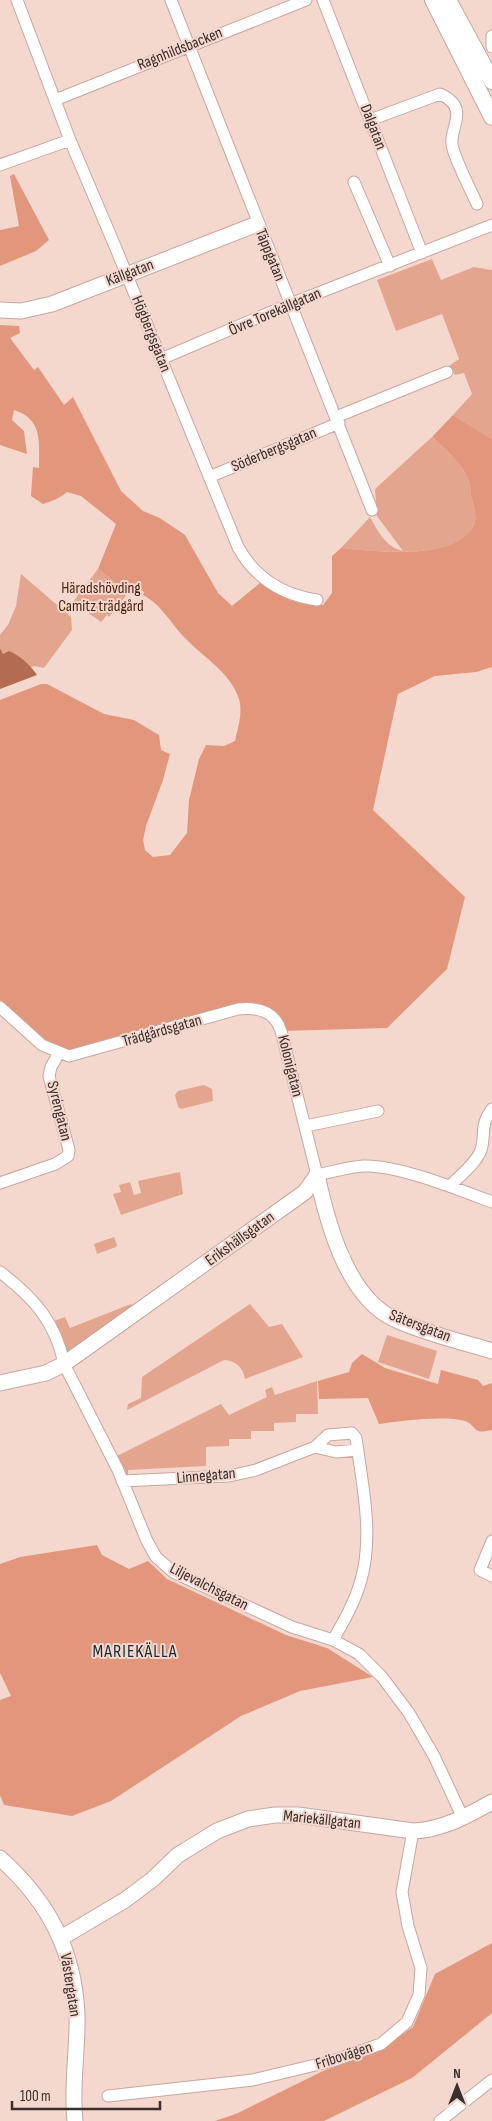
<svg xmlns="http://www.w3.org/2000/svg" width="492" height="2121" viewBox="0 0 492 2121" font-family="'Sofia Sans Condensed',sans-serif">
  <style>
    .green { fill: #e4a58f }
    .forest { fill: #e2977c }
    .water { fill: #b36c52 }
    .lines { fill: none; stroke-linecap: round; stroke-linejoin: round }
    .minor-casing { stroke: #c4a89f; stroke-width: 13 }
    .tertiary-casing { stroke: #c4a89f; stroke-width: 17 }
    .secondary-casing { stroke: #c4a89f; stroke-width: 18 }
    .minor { stroke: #fff; stroke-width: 11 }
    .tertiary { stroke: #fff; stroke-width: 15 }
    .secondary { stroke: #fff; stroke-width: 16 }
    .labels { text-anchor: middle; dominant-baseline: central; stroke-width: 4; stroke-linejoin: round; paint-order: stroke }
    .street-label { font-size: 16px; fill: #392f2b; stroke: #f4d7cd }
    .park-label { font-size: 16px; fill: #4d1e0b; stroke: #f4d7cd }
    .neighbourhood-label { font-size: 18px; letter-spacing: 1px; fill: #0f2e37; stroke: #f4d7cd }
  </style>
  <rect width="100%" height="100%" fill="#f4d7cd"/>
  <path class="green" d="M432,259L441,280L474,267L492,270V439L453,415L472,394L464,373L455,375L449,366L459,359L442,314L396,331L377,280Z
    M432,437C446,450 462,463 469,481C471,486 470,493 472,499C474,507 477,518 474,525C457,562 374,551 341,548L370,517C378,531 385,547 403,551L377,516L375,489Z
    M98,569L128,593L109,617L107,615L101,622L73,602Z
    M21,574L71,617L72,630L44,668L34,666L29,668L6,653L3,654L0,648V635L8,625L16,606Z
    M204,1085L212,1089L213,1101L181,1109L178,1107L175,1095L178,1091Z
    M180,1172L183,1194L121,1215L113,1194L121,1192L119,1185L130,1182L134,1195L141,1193L138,1181Z
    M114,1237L117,1245L116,1247L97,1254L94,1244Z
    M131,1304L138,1313L64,1364L49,1323L65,1317L70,1328Z
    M250,1304L269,1327L282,1324L303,1357L245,1379C243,1367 236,1361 224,1360L127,1410L128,1404L141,1398L142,1377Z
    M387,1335L437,1351L429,1379L378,1362Z
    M317,1381L318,1414H296V1422L274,1423V1431H251V1439H229V1446L206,1447V1466L128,1470V1480L111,1459L221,1404L229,1415L267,1397L265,1390L272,1387L275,1395Z"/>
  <path class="forest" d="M14,174L49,240L36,251L0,266V230L19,226L10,176Z
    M0,325L19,326L20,333L10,338L34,370L38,367L64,405L73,397L121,491L143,511L160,518L185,535L218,593L232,606L260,583C283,598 295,605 323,605L332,593V556L341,548C375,551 456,562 474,525C477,518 474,507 472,499C470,493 471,486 469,481C462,463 446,450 432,437L453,415L492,439V667L476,672L435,676L398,694L373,810L465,897L447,969L387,1028L281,1031L279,1023L247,1008L59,1053L0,1007V700L41,684H47L104,714L134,720L159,735L161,750L170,754L163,780L146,826L143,840L145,850L153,857L170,855L187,833L189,800L199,759L206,745L224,746L235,741C238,728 243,712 239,699C231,673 203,657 186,639C171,624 162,605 143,595L144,592L134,585L128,593L98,569L116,524L81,496L67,492C60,498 52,501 43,504L31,496L33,467L39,468C39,442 43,419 14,410L12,420L24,431L27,454L0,445Z
    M362,1354L385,1368L438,1384L441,1370L478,1380L483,1386L492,1383V1430C471,1435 478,1426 465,1421C447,1415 398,1421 379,1424L368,1398L319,1399L318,1381L349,1372L352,1363Z
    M97,1545L102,1555L129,1569L148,1561L167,1579L286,1635L327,1648L373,1677L300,1691L241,1716L111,1801L72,1816L4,1805L0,1795V1700L11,1696L0,1673V1564L20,1557Z
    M492,1943V2013L412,2078L324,2121H215L238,2113L323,2071L378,2051L413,2027L435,1974Z"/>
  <path class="water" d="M0,648L3,654L9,651C21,656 30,665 37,675L0,689Z"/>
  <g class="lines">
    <defs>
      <path id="minor" d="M17,0L70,140L117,251L238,547C255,578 283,595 317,600
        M171,0C238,170 304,340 372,510
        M323,0L422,253
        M492,36V47
        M55,100L306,0
        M370,120L440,94C473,109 446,130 453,149C459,168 469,186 477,204
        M0,165L70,140
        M354,182L390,266
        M161,359L290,304L492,225
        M336,417L447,372
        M209,477L339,423
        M0,1007L42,1045L69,1056L238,1009C258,1007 275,1011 281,1031L317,1175C332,1172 348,1167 363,1166C396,1164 460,1190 492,1202
        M306,1126L378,1111
        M0,1183L55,1164L68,1156L69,1150L49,1076L51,1067L59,1053
        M450,1186C459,1176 476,1164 481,1150C486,1134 479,1127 492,1109
        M0,1272C33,1297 56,1322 64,1364L118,1470L147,1541L156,1557L173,1572L292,1627L333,1640L359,1654L382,1677L409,1713L434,1756L463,1818
        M315,1447L336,1452L358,1450
        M122,1481L229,1476L256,1470L315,1447L328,1435L352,1433L356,1438C362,1483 374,1535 361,1580C355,1602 344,1621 333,1640
        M492,1541L480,1570L492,1576
        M108,2096L253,2080L332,2061L381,2044L407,2022L419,1995L421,1968L408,1926L402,1892L413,1831
        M440,2121L492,2080"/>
      <path id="tertiary" d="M0,310L21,311L52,304L257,224
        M317,1175C327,1221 346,1296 394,1319C424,1333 459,1341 492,1351
        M0,1383L46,1373L64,1364L305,1192L317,1175
        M0,1858C48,1901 74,1950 77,2014C78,2050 71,2086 75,2121
        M61,1938L125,1900L153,1879L178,1855L217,1831L248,1819L275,1815H298L413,1831C442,1830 467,1816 492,1802"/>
      <path id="secondary" d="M433,0L492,117
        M448,0L492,81"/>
    </defs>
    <use href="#minor" class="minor-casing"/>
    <use href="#tertiary" class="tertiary-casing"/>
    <use href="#secondary" class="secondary-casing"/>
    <use href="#minor" class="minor"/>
    <use href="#tertiary" class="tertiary"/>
    <use href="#secondary" class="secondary"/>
  </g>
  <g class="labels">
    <g class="street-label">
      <text transform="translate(180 49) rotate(-22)">Ragnhildsbacken</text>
      <text transform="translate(373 127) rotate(69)">Dalgatan</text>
      <text transform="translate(270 255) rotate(68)">Täppgatan</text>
      <text transform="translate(130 273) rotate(-21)">Källgatan</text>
      <text transform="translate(275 312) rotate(-23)">Övre Torekällgatan</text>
      <text transform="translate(151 334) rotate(68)">Högbergsgatan</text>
      <text transform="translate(274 450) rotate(-23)">Söderbergsgatan</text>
      <text transform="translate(162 1031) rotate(-16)">Trädgårdsgatan</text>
      <text transform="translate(290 1066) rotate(76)">Kolonigatan</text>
      <text transform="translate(59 1111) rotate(76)">Syréngatan</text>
      <text transform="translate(240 1239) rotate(-36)">Erikshällsgatan</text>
      <text transform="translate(420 1326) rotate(21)">Sätersgatan</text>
      <text transform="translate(206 1476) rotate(-5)">Linnegatan</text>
      <text transform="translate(209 1587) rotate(27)">Liljevalchsgatan</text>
      <text transform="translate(322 1820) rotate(6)">Mariekällgatan</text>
      <text transform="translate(70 1985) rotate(81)">Västergatan</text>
      <text transform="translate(344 2056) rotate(-18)">Fribovägen</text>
    </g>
    <g class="park-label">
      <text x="101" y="588">Häradshövding<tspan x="101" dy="18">Camitz trädgård</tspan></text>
    </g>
    <g class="neighbourhood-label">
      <text x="135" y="1651">MARIEKÄLLA</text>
    </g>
  </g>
  <g transform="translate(457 2086)" stroke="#f4d7cd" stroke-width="4" paint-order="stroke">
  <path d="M0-4L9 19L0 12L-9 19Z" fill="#392f2b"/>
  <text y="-8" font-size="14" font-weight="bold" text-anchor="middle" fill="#392f2b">N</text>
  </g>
  <path d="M12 2101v8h148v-8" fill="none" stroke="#392f2b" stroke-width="2.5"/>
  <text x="20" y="2101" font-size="15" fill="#392f2b" stroke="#f4d7cd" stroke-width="4" paint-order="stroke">100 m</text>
</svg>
